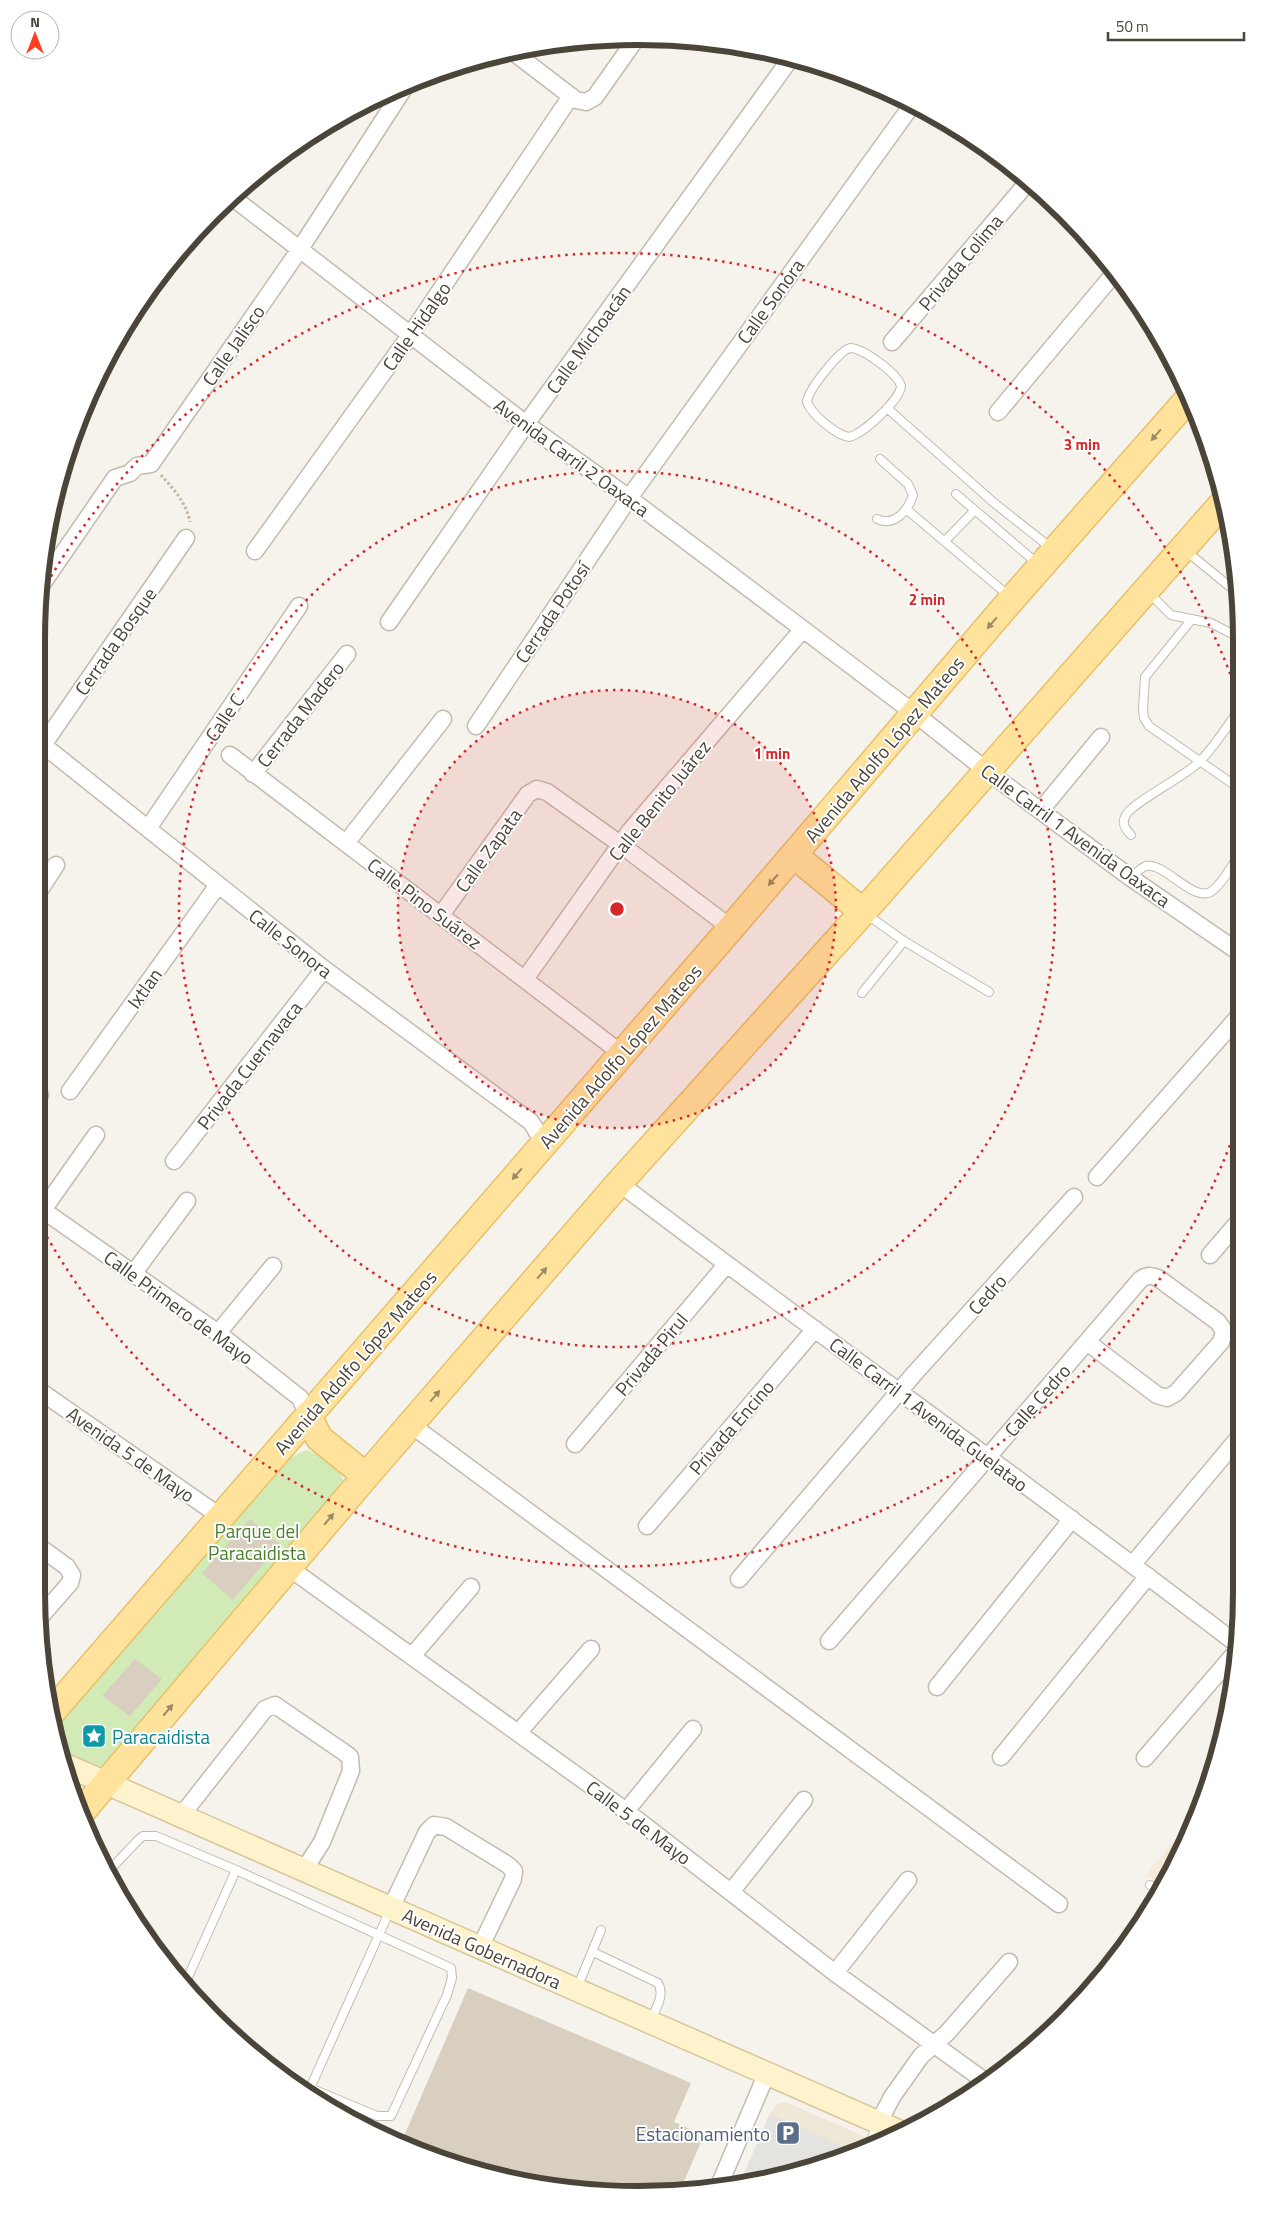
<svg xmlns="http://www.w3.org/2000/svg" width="1278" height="2231" viewBox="0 0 1278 2231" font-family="'Titillium Web',sans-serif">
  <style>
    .commercial { fill: #f7ead8 }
    .education { fill: #efe8d6 }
    .green { fill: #d2eab5 }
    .parking { fill: #e5e3e0 }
    .building { fill: #d8cfc1 }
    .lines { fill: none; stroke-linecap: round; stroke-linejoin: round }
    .lane-casing { stroke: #c2bbae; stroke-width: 10 }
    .street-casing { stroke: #c2bbae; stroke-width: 19 }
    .secondary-casing { stroke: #d6c79b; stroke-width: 25 }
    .primary-casing { stroke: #e6c16a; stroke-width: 29 }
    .path { stroke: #c4b79f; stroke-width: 3; stroke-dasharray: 2.5 2.5; stroke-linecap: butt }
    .lane { stroke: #fff; stroke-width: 8 }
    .street { stroke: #fff; stroke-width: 16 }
    .secondary { stroke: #fff3cd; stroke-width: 22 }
    .primary { stroke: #ffe39c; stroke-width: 26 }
    .oneway { fill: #9c8c66 }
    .ring { fill: none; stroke: #d62828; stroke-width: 2.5; stroke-dasharray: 2.5 5 }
    .labels { text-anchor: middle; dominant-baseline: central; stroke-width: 4; stroke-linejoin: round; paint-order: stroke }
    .street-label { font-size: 19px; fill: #4b4439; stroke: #fff }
    .park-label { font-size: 19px; fill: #4a7f2a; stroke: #fff }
    .culture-label { font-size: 19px; fill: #0d838f; stroke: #fff; text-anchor: start }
    .service-label { font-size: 19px; fill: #4e5e75; stroke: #fff; text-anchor: end }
    .rim { fill: none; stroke: #4b4439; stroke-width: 6 }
    .centre { fill: #d62828; stroke: #fff; stroke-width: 2.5 }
    .ring-label { font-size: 15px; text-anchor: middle; font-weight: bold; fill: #d62828; stroke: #fff; stroke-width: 4; stroke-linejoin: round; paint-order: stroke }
  </style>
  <rect width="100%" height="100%" fill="#f6f3ec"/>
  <path class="commercial" d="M1196,1813L1161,1885L1146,1875Z"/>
  <path class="education" d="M786,2102L879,2143L869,2149L757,2183L739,2185L770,2114L777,2104Z"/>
  <path class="green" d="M306,1450L334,1461L345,1483L332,1509L101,1767L60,1751L55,1727L285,1460Z"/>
  <path class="parking" d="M770,2114L858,2152L757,2183L739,2185Z"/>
  <path class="building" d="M250,1519L280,1544L233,1600L202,1573Z
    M135,1659L162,1679L130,1716L102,1696Z
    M468,1988L691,2083L674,2122L704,2135L679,2193L561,2190L483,2174L401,2143Z"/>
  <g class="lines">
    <defs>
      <path id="lane" d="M850,348C863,348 898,374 901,386C900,400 863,434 849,437C836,435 812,415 807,402C808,390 839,351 850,348Z
        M887,408L993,502L1051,548
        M956,494L1038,564
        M906,509L1009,596
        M877,519C894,527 908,511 913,495L908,484L880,459
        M945,541L975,510
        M1186,551L1240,595
        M1228,585L1236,576
        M1149,593L1171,615L1211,623L1240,638
        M1192,619L1145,677L1143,710L1144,718L1149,726L1240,789
        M1131,835C1125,829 1121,823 1126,815C1132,803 1182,778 1198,763C1214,748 1227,726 1240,708
        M1131,878C1135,874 1140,868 1146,866C1165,862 1194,904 1212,891C1223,883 1232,865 1240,854
        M866,914L904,941L989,992
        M862,993L904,941
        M89,1813V1836
        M107,1873L138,1840L143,1836H156L236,1870L451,1968L452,1978L447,1995L391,2116H377L284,2077
        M1150,1885L1158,1891
        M593,1952L658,1983C665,1995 656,2008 651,2020
        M184,1986L236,1870
        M577,1988L601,1930
        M307,2095L390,1910
        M866,2150L878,2124"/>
      <path id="street" d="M512,51L576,100L586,102L595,97L638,36
        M232,197L526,424L629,498L914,713L987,771L1131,878L1240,953
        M892,342L1028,182
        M998,412L1113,275
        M255,551L411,334L571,96
        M40,587L115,478L130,473L137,466L151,464L300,249L408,82
        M389,622L526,424L791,58
        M476,726L629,498L912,105
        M38,741L324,969L531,1122L544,1143
        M43,745L186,538
        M230,755L621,1053
        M253,774L347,654
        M1041,810L1101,737
        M149,827L299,606
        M346,843L443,719
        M39,891L56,865
        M441,915L528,794L537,789L547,792L620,844L731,928
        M525,979L630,831L803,629
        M70,1091L218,885
        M39,1096L40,1095
        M174,1161L324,969
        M1097,1177L1240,1015
        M619,1183C824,1339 1034,1488 1238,1645
        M40,1208L218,1333L300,1398L308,1415
        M43,1210L96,1135
        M1210,1255L1240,1220
        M133,1274L187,1201
        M218,1333L273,1266
        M40,1391L221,1517
        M410,1424L1059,1904
        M575,1444L726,1265
        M647,1526L815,1329
        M41,1548L67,1567L72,1575L70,1583L41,1616
        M1133,1564L1240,1436
        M288,1567L626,1811L835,1973L986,2082
        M739,1579L914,1374L1074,1197
        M829,1641L987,1458C1038,1398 1089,1340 1140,1280C1146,1275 1151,1275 1158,1278L1218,1322L1224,1331L1221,1342L1176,1393L1167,1398L1157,1395L1087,1342
        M412,1656L471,1587
        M937,1687L1072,1519
        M518,1733L591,1649
        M1001,1757L1148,1576
        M1145,1758L1236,1652
        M626,1811L693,1729
        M181,1816L265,1709L275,1705L345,1753L350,1757L351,1771L322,1842L304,1870
        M731,1892L804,1800
        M391,1908L427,1832L434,1825L446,1827L508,1865L514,1871L513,1879L480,1948
        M835,1973L908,1880
        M879,2122L892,2097L921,2056L947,2033L1009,1962
        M718,2188L767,2073"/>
      <path id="secondary" d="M63,1764L900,2132"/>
      <path id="primary" d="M794,855L863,912
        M308,1415L319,1438L366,1476
        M51,1713L731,928L1012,599L1189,398
        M80,1814L366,1476L619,1183L863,912L1222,504"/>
    </defs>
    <use href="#lane" class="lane-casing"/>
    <use href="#street" class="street-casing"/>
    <use href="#secondary" class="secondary-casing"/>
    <use href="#primary" class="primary-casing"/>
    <path class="path" d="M161,475C174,490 186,502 190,522"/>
    <use href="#lane" class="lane"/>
    <use href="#street" class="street"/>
    <use href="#secondary" class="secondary"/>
    <use href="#primary" class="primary"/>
  </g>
  <defs><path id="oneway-solid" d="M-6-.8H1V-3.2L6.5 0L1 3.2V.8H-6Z" transform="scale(1.25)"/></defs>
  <g class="oneway">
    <use href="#oneway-solid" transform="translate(1156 435) rotate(131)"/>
    <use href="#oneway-solid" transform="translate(992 623) rotate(131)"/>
    <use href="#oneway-solid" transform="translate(773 880) rotate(131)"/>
    <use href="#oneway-solid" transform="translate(517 1174) rotate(131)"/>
    <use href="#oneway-solid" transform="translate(542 1273) rotate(-49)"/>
    <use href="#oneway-solid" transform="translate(435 1396) rotate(-49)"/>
    <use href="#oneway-solid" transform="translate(329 1519) rotate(-50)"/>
    <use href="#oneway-solid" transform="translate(168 1710) rotate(-50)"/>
  </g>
  <circle cx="617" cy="909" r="219" fill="#d62828" fill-opacity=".12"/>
  <g class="ring">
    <circle cx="617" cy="909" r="219"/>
    <circle cx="617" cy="909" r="438"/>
    <path d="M1240 1117A657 657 0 0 1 42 1228M40 596A657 657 0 0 1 1240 701"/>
  </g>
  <defs>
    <symbol id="sight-square" viewBox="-11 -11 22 22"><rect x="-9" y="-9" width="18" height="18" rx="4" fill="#0f9aa8" stroke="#fff"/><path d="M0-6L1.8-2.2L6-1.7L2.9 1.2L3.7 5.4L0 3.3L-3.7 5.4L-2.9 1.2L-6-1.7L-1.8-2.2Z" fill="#fff"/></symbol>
    <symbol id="parking-square" viewBox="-11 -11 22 22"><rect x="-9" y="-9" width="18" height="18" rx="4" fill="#5c6f8a" stroke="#fff"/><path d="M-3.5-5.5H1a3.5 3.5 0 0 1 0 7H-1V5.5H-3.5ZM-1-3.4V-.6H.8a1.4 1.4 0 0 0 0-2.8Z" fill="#fff"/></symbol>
  </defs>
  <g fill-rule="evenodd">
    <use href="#sight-square" x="80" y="1722" width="28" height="28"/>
    <use href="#parking-square" x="774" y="2119" width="28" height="28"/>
  </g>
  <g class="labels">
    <g class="street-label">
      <text transform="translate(960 262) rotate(-50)">Privada Colima</text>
      <text transform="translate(770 301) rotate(-54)">Calle Sonora</text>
      <text transform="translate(416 326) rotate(-55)">Calle Hidalgo</text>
      <text transform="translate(588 339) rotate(-54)">Calle Michoacán</text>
      <text transform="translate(233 345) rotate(-55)">Calle Jalisco</text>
      <text transform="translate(572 457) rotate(36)">Avenida Carril 2 Oaxaca</text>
      <text transform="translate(552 612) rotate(-56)">Cerrada Potosí</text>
      <text transform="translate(115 641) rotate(-55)">Cerrada Bosque</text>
      <text transform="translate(300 714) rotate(-52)">Cerrada Madero</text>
      <text transform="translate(224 717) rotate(-56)">Calle C</text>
      <text transform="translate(884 749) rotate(-50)">Avenida Adolfo López Mateos</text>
      <text transform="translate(659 800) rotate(-51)">Calle Benito Juárez</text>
      <text transform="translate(1076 835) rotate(36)">Calle Carril 1 Avenida Oaxaca</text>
      <text transform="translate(488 850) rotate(-54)">Calle Zapata</text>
      <text transform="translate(425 903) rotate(37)">Calle Pino Suárez</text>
      <text transform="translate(291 943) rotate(38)">Calle Sonora</text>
      <text transform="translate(144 988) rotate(-54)">Ixtlan</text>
      <text transform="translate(620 1056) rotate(-49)">Avenida Adolfo López Mateos</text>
      <text transform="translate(249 1065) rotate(-52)">Privada Cuernavaca</text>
      <text transform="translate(987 1294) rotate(-48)">Cedro</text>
      <text transform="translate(179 1307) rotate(36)">Calle Primero de Mayo</text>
      <text transform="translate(651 1354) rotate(-50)">Privada Pirul</text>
      <text transform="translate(355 1362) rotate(-49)">Avenida Adolfo López Mateos</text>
      <text transform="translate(1037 1400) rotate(-49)">Calle Cedro</text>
      <text transform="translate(929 1414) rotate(37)">Calle Carril 1 Avenida Guelatao</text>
      <text transform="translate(731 1427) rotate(-49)">Privada Encino</text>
      <text transform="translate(131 1454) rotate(35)">Avenida 5 de Mayo</text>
      <text transform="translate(639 1822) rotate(37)">Calle 5 de Mayo</text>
      <text transform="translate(482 1948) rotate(24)">Avenida Gobernadora</text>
    </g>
    <g class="park-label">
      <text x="257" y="1530">Parque del<tspan x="257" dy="22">Paracaidista</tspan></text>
    </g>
    <g class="culture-label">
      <text x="112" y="1736">Paracaidista</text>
    </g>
    <g class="service-label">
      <text x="770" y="2133">Estacionamiento</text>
    </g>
  </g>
  <path d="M0 0H1278V2231H0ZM639 45H639A594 594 0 0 1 1233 639V1592A594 594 0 0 1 639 2186H639A594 594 0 0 1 45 1592V639A594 594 0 0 1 639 45Z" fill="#fff" fill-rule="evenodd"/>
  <path class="rim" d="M639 45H639A594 594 0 0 1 1233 639V1592A594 594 0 0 1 639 2186H639A594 594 0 0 1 45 1592V639A594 594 0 0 1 639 45Z"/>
  <circle cx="617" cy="909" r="8" class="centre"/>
  <g class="ring-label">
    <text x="1082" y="450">3 min</text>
    <text x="927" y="605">2 min</text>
    <text x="772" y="759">1 min</text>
  </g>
  <g transform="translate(35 35)"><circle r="24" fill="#ffffff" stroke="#b7b4b0"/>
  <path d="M0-4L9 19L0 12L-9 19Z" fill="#fc3f1d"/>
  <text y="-8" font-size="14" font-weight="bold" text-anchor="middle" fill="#4b4439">N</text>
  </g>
  <path d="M1108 32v8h136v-8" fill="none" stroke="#4b4439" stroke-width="2.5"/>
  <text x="1116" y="32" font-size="15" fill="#4b4439" stroke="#ffffff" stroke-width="4" paint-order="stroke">50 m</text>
</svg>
